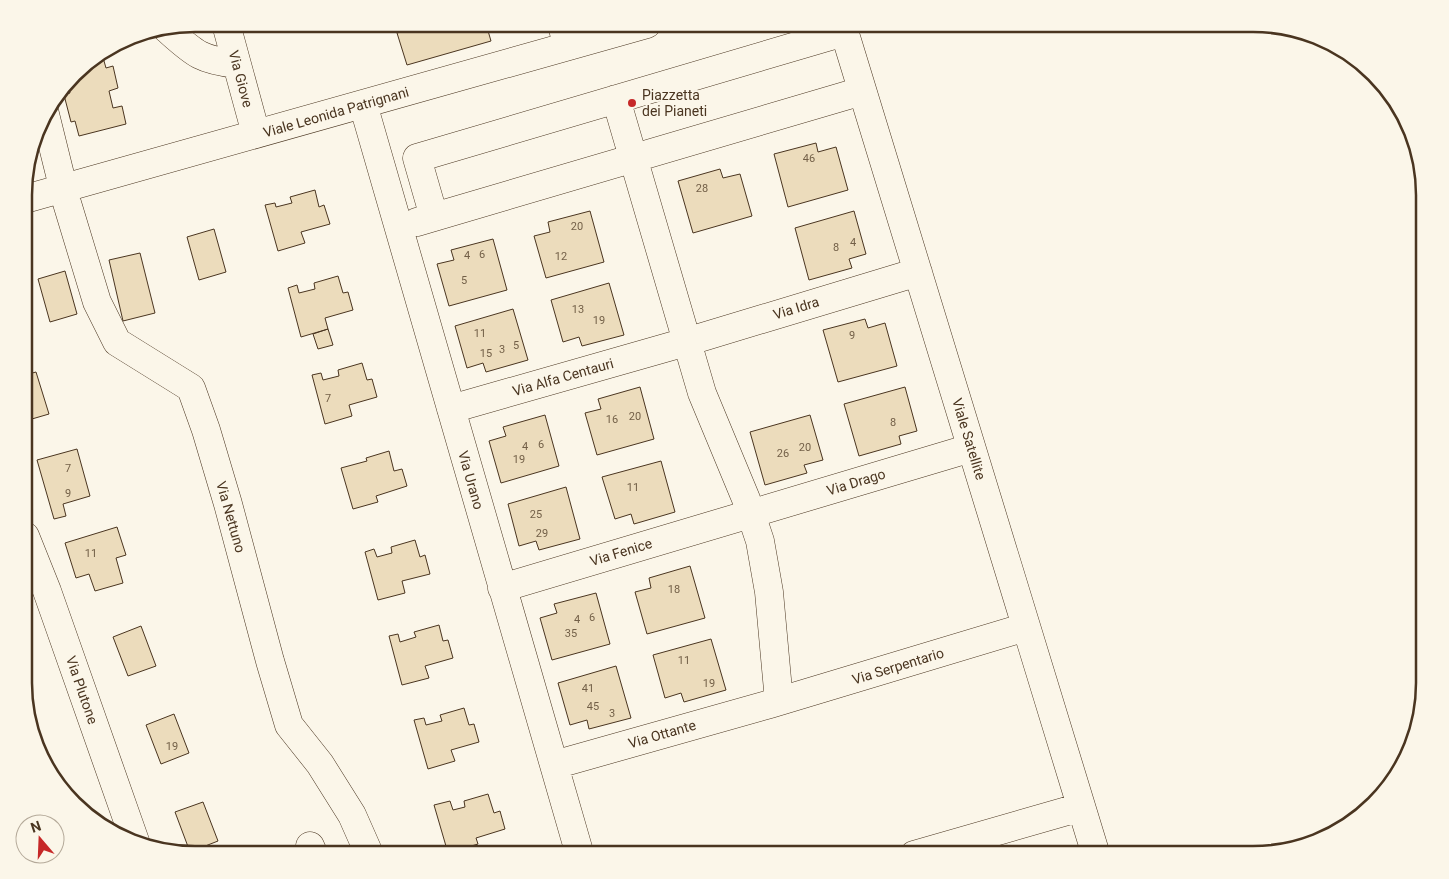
<svg xmlns="http://www.w3.org/2000/svg" width="1449" height="879" viewBox="0 0 1449 879" font-family="Roboto,sans-serif">
  <style>
    .building { fill: #ecdcbc; stroke: #4a3520 }
    .lines { fill: none; stroke-linecap: round; stroke-linejoin: round }
    .minor-casing { stroke: #4a3520; stroke-width: 29 }
    .minor { stroke: #fbf6e9; stroke-width: 28 }
    .poi-dot { fill: #c62828; stroke: #fbf6e9; stroke-width: 2 }
    .labels { text-anchor: middle; dominant-baseline: central; stroke-width: 4; stroke-linejoin: round; paint-order: stroke }
    .number-label { font-size: 11px; fill: #725f47 }
    .street-label { font-size: 14px; fill: #4a3520; stroke: #fbf6e9 }
    .poi-label { font-size: 14px; fill: #4a3520; stroke: #fbf6e9; text-anchor: start }
    .rim { fill: none; stroke: #4a3520; stroke-width: 2.5 }
  </style>
  <rect width="100%" height="100%" fill="#fbf6e9"/>
  <path class="building" d="M429,24H486L491,41L407,65L397,33Z
    M102,54L106,68L113,66L118,88L109,91L113,108L122,106L126,124L79,136L75,121L71,122L64,95L70,93L68,85L82,67Z
    M816,143L818,152L836,147L848,190L788,207L774,154Z
    M720,169L723,178L740,174L752,216L693,233L678,181Z
    M315,190L319,207L324,205L330,224L301,232L305,243L278,251L265,205L275,203L276,207L292,203L290,197Z
    M590,211L604,262L546,278L534,236L550,232L548,222Z
    M854,211L866,254L849,259L852,268L809,280L795,228Z
    M214,229L226,272L199,280L187,237Z
    M493,239L507,290L449,306L437,264L454,260L451,250Z
    M140,253L155,313L123,321L109,260Z
    M65,271L77,314L50,322L38,279Z
    M338,276L343,293L348,292L353,310L325,318L328,329L301,337L288,288L297,285L299,293L315,289L314,283Z
    M609,283L624,335L582,346L579,337L563,342L551,300Z
    M513,309L528,360L486,372L483,363L467,368L455,326Z
    M865,319L868,328L885,323L897,366L838,382L823,330Z
    M328,329L333,345L318,349L313,334Z
    M362,363L367,380L372,379L377,397L349,405L352,416L325,424L312,375L321,373L323,380L339,376L338,370Z
    M36,372L49,414L25,421V375Z
    M640,387L654,439L597,455L585,413L601,409L598,399Z
    M905,387L917,431L899,436L901,444L859,456L844,404Z
    M545,415L559,466L501,483L489,441L506,436L503,427Z
    M810,415L823,460L804,465L807,473L765,485L750,432Z
    M77,449L90,496L63,504L66,516L54,519L37,460Z
    M389,451L394,471L402,469L407,486L376,496L378,502L353,509L341,468L367,461L366,458Z
    M661,461L675,512L634,524L631,514L615,519L602,477Z
    M566,487L580,539L539,550L536,541L519,546L508,504Z
    M117,527L126,555L116,558L123,583L95,591L89,574L76,578L65,543Z
    M415,540L420,557L425,555L430,574L402,581L405,593L378,600L365,552L374,549L377,557L392,553L391,547Z
    M690,566L705,618L647,634L635,592L651,588L649,578Z
    M596,593L610,644L552,660L540,618L557,613L554,604Z
    M439,625L443,641L448,640L453,658L425,666L429,678L402,685L389,636L398,634L400,642L416,637L414,632Z
    M141,626L156,666L128,676L113,637Z
    M711,639L726,690L684,702L681,693L665,698L653,655Z
    M616,666L631,718L589,729L587,720L570,725L558,683Z
    M464,708L469,725L474,724L479,742L451,750L455,761L428,769L414,720L424,718L426,725L442,721L440,715Z
    M174,714L189,753L161,764L146,725Z
    M488,794L494,813L500,811L505,829L476,838L478,844L448,853L434,805L450,801L453,810L465,807L464,801Z
    M203,802L218,841L190,852L175,812Z"/>
  <g class="lines">
    <defs>
      <path id="minor" d="M226,24L256,134
        M562,24L567,46
        M842,24L1096,855
        M167,29C194,53 200,60 237,64
        M616,99L702,393L746,499L760,541L769,592L779,701
        M363,104L580,855
        M45,114L67,203L97,302L117,342L191,388L206,430L228,504L270,661L289,725L320,764L352,815L367,849V855
        M25,199L647,24
        M434,217L417,158L844,32
        M417,222L862,91
        M451,409L686,342L918,272
        M25,536L47,591L136,844
        M502,588L971,448
        M554,765L770,704L1026,627
        M310,846L314,855
        M914,855L1081,807"/>
    </defs>
    <use href="#minor" class="minor-casing"/>
    <use href="#minor" class="minor"/>
  </g>
  <circle class="poi-dot" cx="632" cy="103" r="5"/>
  <g class="labels">
    <g class="number-label">
      <text x="809" y="158">46</text>
      <text x="702" y="188">28</text>
      <text x="577" y="226">20</text>
      <text x="853" y="242">4</text>
      <text x="836" y="247">8</text>
      <text x="482" y="254">6</text>
      <text x="467" y="255">4</text>
      <text x="561" y="256">12</text>
      <text x="464" y="280">5</text>
      <text x="578" y="309">13</text>
      <text x="599" y="320">19</text>
      <text x="480" y="333">11</text>
      <text x="852" y="335">9</text>
      <text x="516" y="345">5</text>
      <text x="502" y="349">3</text>
      <text x="486" y="353">15</text>
      <text x="328" y="398">7</text>
      <text x="635" y="416">20</text>
      <text x="612" y="419">16</text>
      <text x="893" y="422">8</text>
      <text x="541" y="444">6</text>
      <text x="525" y="446">4</text>
      <text x="805" y="447">20</text>
      <text x="783" y="453">26</text>
      <text x="519" y="459">19</text>
      <text x="68" y="468">7</text>
      <text x="633" y="487">11</text>
      <text x="68" y="493">9</text>
      <text x="536" y="514">25</text>
      <text x="542" y="533">29</text>
      <text x="91" y="553">11</text>
      <text x="674" y="589">18</text>
      <text x="592" y="617">6</text>
      <text x="577" y="619">4</text>
      <text x="571" y="633">35</text>
      <text x="684" y="660">11</text>
      <text x="709" y="683">19</text>
      <text x="588" y="688">41</text>
      <text x="593" y="706">45</text>
      <text x="612" y="713">3</text>
      <text x="172" y="746">19</text>
    </g>
    <g class="street-label">
      <text transform="translate(241 79) rotate(75)">Via Giove</text>
      <text transform="translate(336 112) rotate(-16)">Viale Leonida Patrignani</text>
      <text transform="translate(796 308) rotate(-17)">Via Idra</text>
      <text transform="translate(563 377) rotate(-16)">Via Alfa Centauri</text>
      <text transform="translate(969 439) rotate(73)">Viale Satellite</text>
      <text transform="translate(471 480) rotate(74)">Via Urano</text>
      <text transform="translate(856 482) rotate(-17)">Via Drago</text>
      <text transform="translate(231 517) rotate(74)">Via Nettuno</text>
      <text transform="translate(621 552) rotate(-17)">Via Fenice</text>
      <text transform="translate(898 666) rotate(-17)">Via Serpentario</text>
      <text transform="translate(82 690) rotate(71)">Via Plutone</text>
      <text transform="translate(662 734) rotate(-16)">Via Ottante</text>
    </g>
    <g class="poi-label">
      <text x="642" y="95">Piazzetta<tspan x="642" dy="16">dei Pianeti</tspan></text>
    </g>
  </g>
  <path d="M0 0H1449V879H0ZM195 32H1253A163 163 0 0 1 1416 195V683A163 163 0 0 1 1253 846H195A163 163 0 0 1 32 683V195A163 163 0 0 1 195 32Z" fill="#fbf6e9" fill-rule="evenodd"/>
  <path class="rim" d="M195 32H1253A163 163 0 0 1 1416 195V683A163 163 0 0 1 1253 846H195A163 163 0 0 1 32 683V195A163 163 0 0 1 195 32Z"/>
  <g transform="translate(40 839) rotate(341)"><circle r="24" fill="#fbf6e9" stroke="#b4a999"/>
  <path d="M0-4L9 19L0 12L-9 19Z" fill="#c62828"/>
  <text y="-8" font-size="14" font-weight="bold" text-anchor="middle" fill="#4a3520">N</text>
  </g>
</svg>
